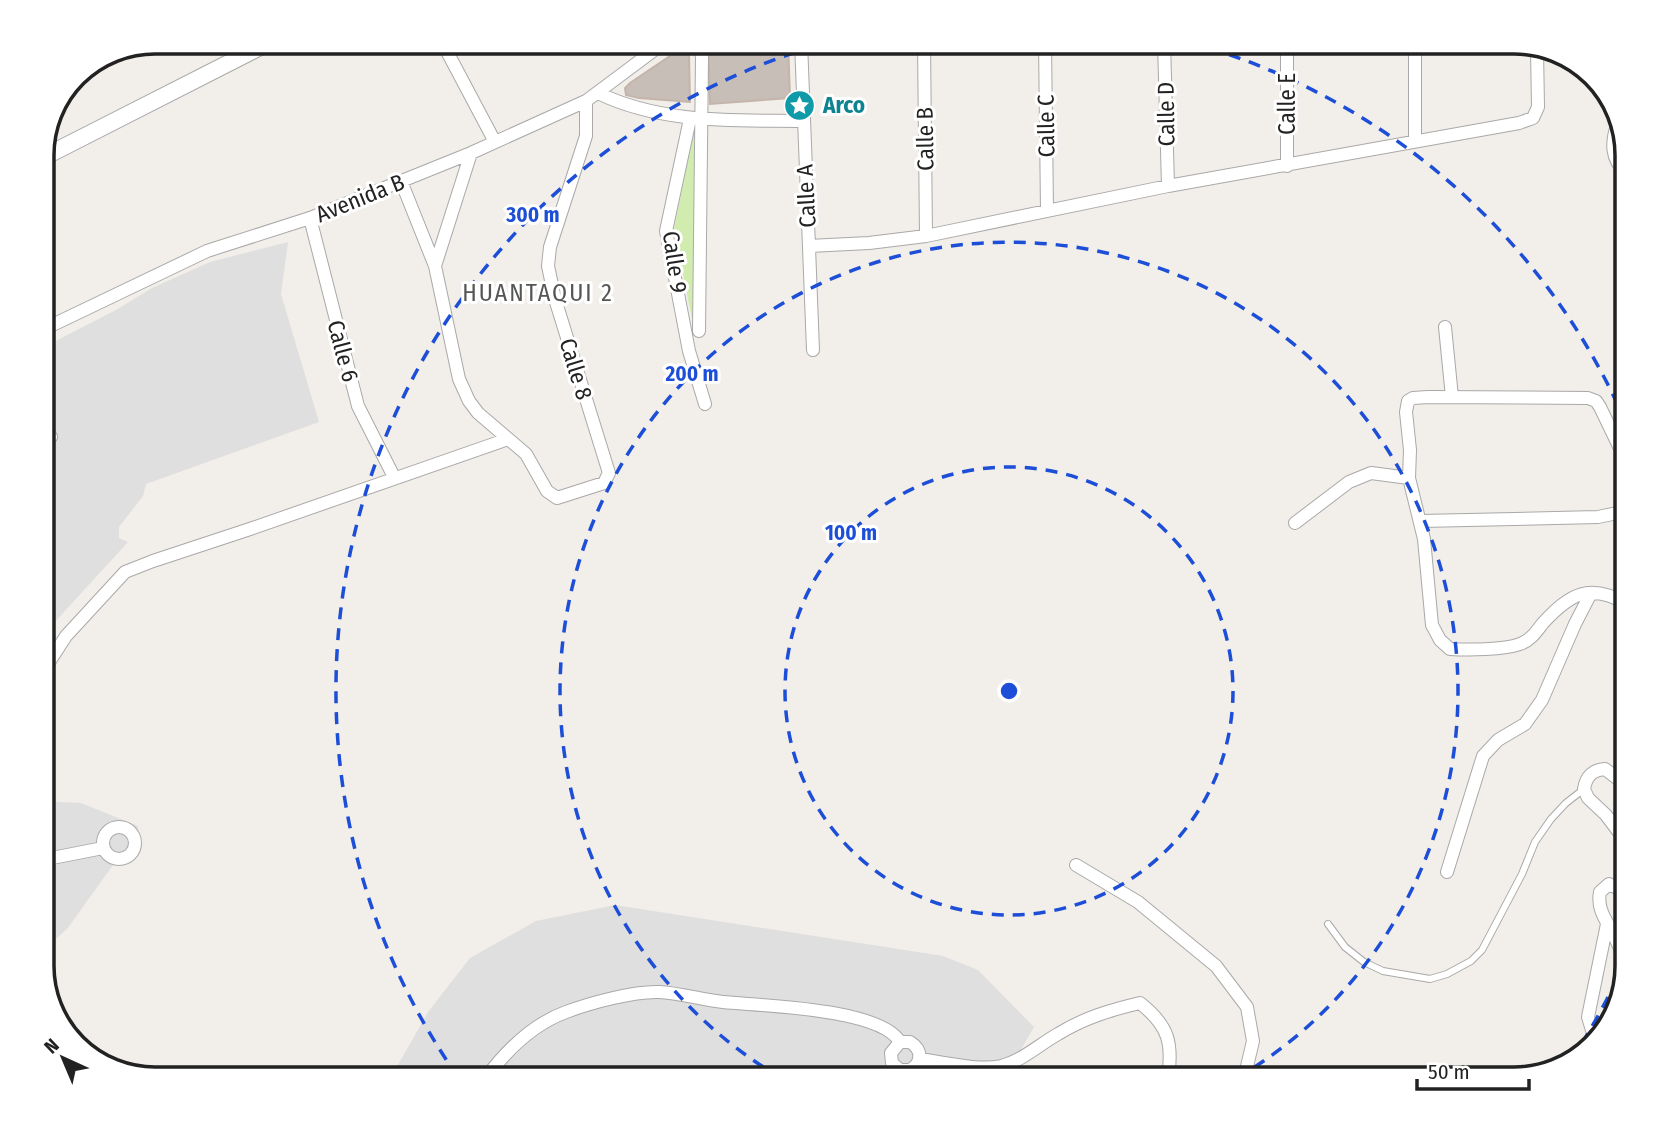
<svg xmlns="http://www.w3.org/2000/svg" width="1669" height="1121" viewBox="0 0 1669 1121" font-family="'Fira Sans Condensed',sans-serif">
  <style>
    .residential { fill: #e0dfdf }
    .grass { fill: #d0ecaf }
    .building { fill: #c7beb7; stroke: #c4b4aa; stroke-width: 2 }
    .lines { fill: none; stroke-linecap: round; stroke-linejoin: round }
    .service-casing { stroke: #a9a9a9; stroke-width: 8 }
    .minor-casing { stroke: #a9a9a9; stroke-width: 14 }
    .tertiary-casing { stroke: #a9a9a9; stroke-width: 18 }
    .service { stroke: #fff; stroke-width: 6 }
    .minor { stroke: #fff; stroke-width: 12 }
    .tertiary { stroke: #fff; stroke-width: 16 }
    .ring { fill: none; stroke: #1d4ed8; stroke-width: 3.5; stroke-dasharray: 12 9 }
    .labels { text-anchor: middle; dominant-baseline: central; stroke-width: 6; stroke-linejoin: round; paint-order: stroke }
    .street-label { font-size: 23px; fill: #222; stroke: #fff }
    .culture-label { font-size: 23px; font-weight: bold; fill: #0d838f; stroke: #fff; text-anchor: start }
    .neighbourhood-label { font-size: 24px; letter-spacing: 2px; fill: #555; stroke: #fff }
    .rim { fill: none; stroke: #222; stroke-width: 3.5 }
    .centre { fill: #1d4ed8; stroke: #fff; stroke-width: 3.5 }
    .ring-label { font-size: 21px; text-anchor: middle; font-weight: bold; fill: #1d4ed8; stroke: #fff; stroke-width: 6; stroke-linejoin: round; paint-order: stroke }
  </style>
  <rect width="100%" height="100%" fill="#f2eee9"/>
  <path class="residential" d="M288,242L281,294L319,422L146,484L143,496L119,527V538L128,542L42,636V348L116,310L152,288L210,262Z
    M42,801L81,803L138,826L139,854L113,865L67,929L42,951Z
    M615,905L943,956L978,970L1034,1027L1004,1079H390L428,1012L470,958L536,921Z"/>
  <path class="grass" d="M694,131V329L674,229Z"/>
  <path class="building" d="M708,42H788L790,98L710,104Z
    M679,50L689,55L690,102L639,98L626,95L625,88L630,83Z"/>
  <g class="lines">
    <defs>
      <path id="service" d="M1328,924L1345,947L1364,962L1383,971L1430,979L1447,974L1471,961L1482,950L1522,874L1535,842L1551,819L1566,803L1584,789"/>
      <path id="minor" d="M442,42L495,142
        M698,42L702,57L699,331
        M801,42L813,350
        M924,42L926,236
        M1045,42L1047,211
        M1164,42L1168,186
        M1287,42V166
        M598,93C662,124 733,120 803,121
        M690,119L666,231L689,351L705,404
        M1618,122C1611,142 1610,159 1627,174
        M1415,141V42
        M401,181L435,266L459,379L469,401L478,413L526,454L547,491L557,498L604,483L609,473L555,299L548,266L550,247L586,136V101
        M310,218L358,406L394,477
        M809,246L869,243L926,236L1168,186L1519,123L1533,118L1538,107L1537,49
        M435,266L471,153
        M1445,327L1452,397
        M42,330L207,251L310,218L471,153L586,101L665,42
        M42,423L51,437
        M1627,463L1600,407L1596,401L1588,398L1428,397L1413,398L1408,401L1406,412L1410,450L1409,478L1424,539L1432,625L1440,640L1450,649C1467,650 1504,650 1520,644C1531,640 1536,632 1543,623C1570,594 1589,582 1627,604
        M1421,521L1598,517L1627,511
        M1295,523L1349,482L1371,473L1409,478
        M42,673L66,636L125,572L153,561L250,529L508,439
        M1627,786L1605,769C1592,770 1586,777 1584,789L1588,798L1606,815L1627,843
        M103 843a16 16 0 1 1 32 0a16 16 0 1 1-32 0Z
        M42,860L103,848
        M1076,865L1138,902L1216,966L1247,1007L1253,1041L1244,1079
        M1447,872L1483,756L1498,740L1525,724L1542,700L1575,624L1591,593
        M1626,970C1623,961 1622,950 1617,942C1610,924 1596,912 1600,892L1609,884L1619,889L1627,899
        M1595,1040L1588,1017L1607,924
        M919,1059C944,1062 977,1071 1001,1066C1022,1061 1040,1044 1058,1034C1084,1018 1110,1010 1140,1003C1169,1026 1173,1043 1168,1079
        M485,1079C505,1052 533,1024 566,1012C590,1003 634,991 659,992C680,993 702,1000 723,1002C761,1006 880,1008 900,1042
        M880,1079L900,1070H910C922,1063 923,1050 910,1042H900L891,1053L892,1063L900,1070"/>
      <path id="tertiary" d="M42,158L270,42"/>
    </defs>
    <use href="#service" class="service-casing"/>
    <use href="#minor" class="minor-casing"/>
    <use href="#tertiary" class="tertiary-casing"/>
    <use href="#service" class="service"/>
    <use href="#minor" class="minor"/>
    <use href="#tertiary" class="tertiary"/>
  </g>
  <g class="ring">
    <circle cx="1009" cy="691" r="224"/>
    <path d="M781 1078A449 449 0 1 1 1237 1078"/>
    <path d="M1626 959A673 673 0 0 1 1570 1062M458 1077A673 673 0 0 1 829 42M1189 42A673 673 0 0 1 1626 423"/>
  </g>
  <defs>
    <symbol id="sight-disc" viewBox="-11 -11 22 22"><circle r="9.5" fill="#0f9aa8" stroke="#fff"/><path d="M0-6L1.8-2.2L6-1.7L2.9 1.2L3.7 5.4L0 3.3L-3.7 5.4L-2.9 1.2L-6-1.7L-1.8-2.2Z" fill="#fff"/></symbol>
  </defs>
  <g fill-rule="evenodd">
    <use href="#sight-disc" x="782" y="88" width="35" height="35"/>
  </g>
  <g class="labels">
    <g class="street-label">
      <text transform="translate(1287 104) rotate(-90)">Calle E</text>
      <text transform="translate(1166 114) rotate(-91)">Calle D</text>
      <text transform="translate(1046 126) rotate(-91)">Calle C</text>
      <text transform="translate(925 139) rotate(-91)">Calle B</text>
      <text transform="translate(806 196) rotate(-93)">Calle A</text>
      <text transform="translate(360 198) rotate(-22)">Avenida B</text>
      <text transform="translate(675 262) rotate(82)">Calle 9</text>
      <text transform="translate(343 351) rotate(75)">Calle 6</text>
      <text transform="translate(576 369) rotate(73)">Calle 8</text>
    </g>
    <g class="culture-label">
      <text x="823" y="105">Arco</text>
    </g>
    <g class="neighbourhood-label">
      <text x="538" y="293">HUANTAQUI 2</text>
    </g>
  </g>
  <path d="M0 0H1669V1121H0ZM155 54H1514A101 101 0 0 1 1615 155V966A101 101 0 0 1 1514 1067H155A101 101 0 0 1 54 966V155A101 101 0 0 1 155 54Z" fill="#fff" fill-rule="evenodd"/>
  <path class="rim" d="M155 54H1514A101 101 0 0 1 1615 155V966A101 101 0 0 1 1514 1067H155A101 101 0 0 1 54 966V155A101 101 0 0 1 155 54Z"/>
  <circle cx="1009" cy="691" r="10" class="centre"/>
  <g class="ring-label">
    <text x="533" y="222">300 m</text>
    <text x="692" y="381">200 m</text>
    <text x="851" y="540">100 m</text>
  </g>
  <g transform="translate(63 1058) rotate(316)" stroke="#ffffff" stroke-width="5" paint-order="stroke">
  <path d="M0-5L12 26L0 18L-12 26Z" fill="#222222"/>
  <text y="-10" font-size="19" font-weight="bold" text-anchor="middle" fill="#222222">N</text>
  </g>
  <path d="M1417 1079v10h112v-10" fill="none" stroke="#222222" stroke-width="3.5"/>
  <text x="1428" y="1079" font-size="21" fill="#222222" stroke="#ffffff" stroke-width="5" paint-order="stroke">50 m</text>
</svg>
